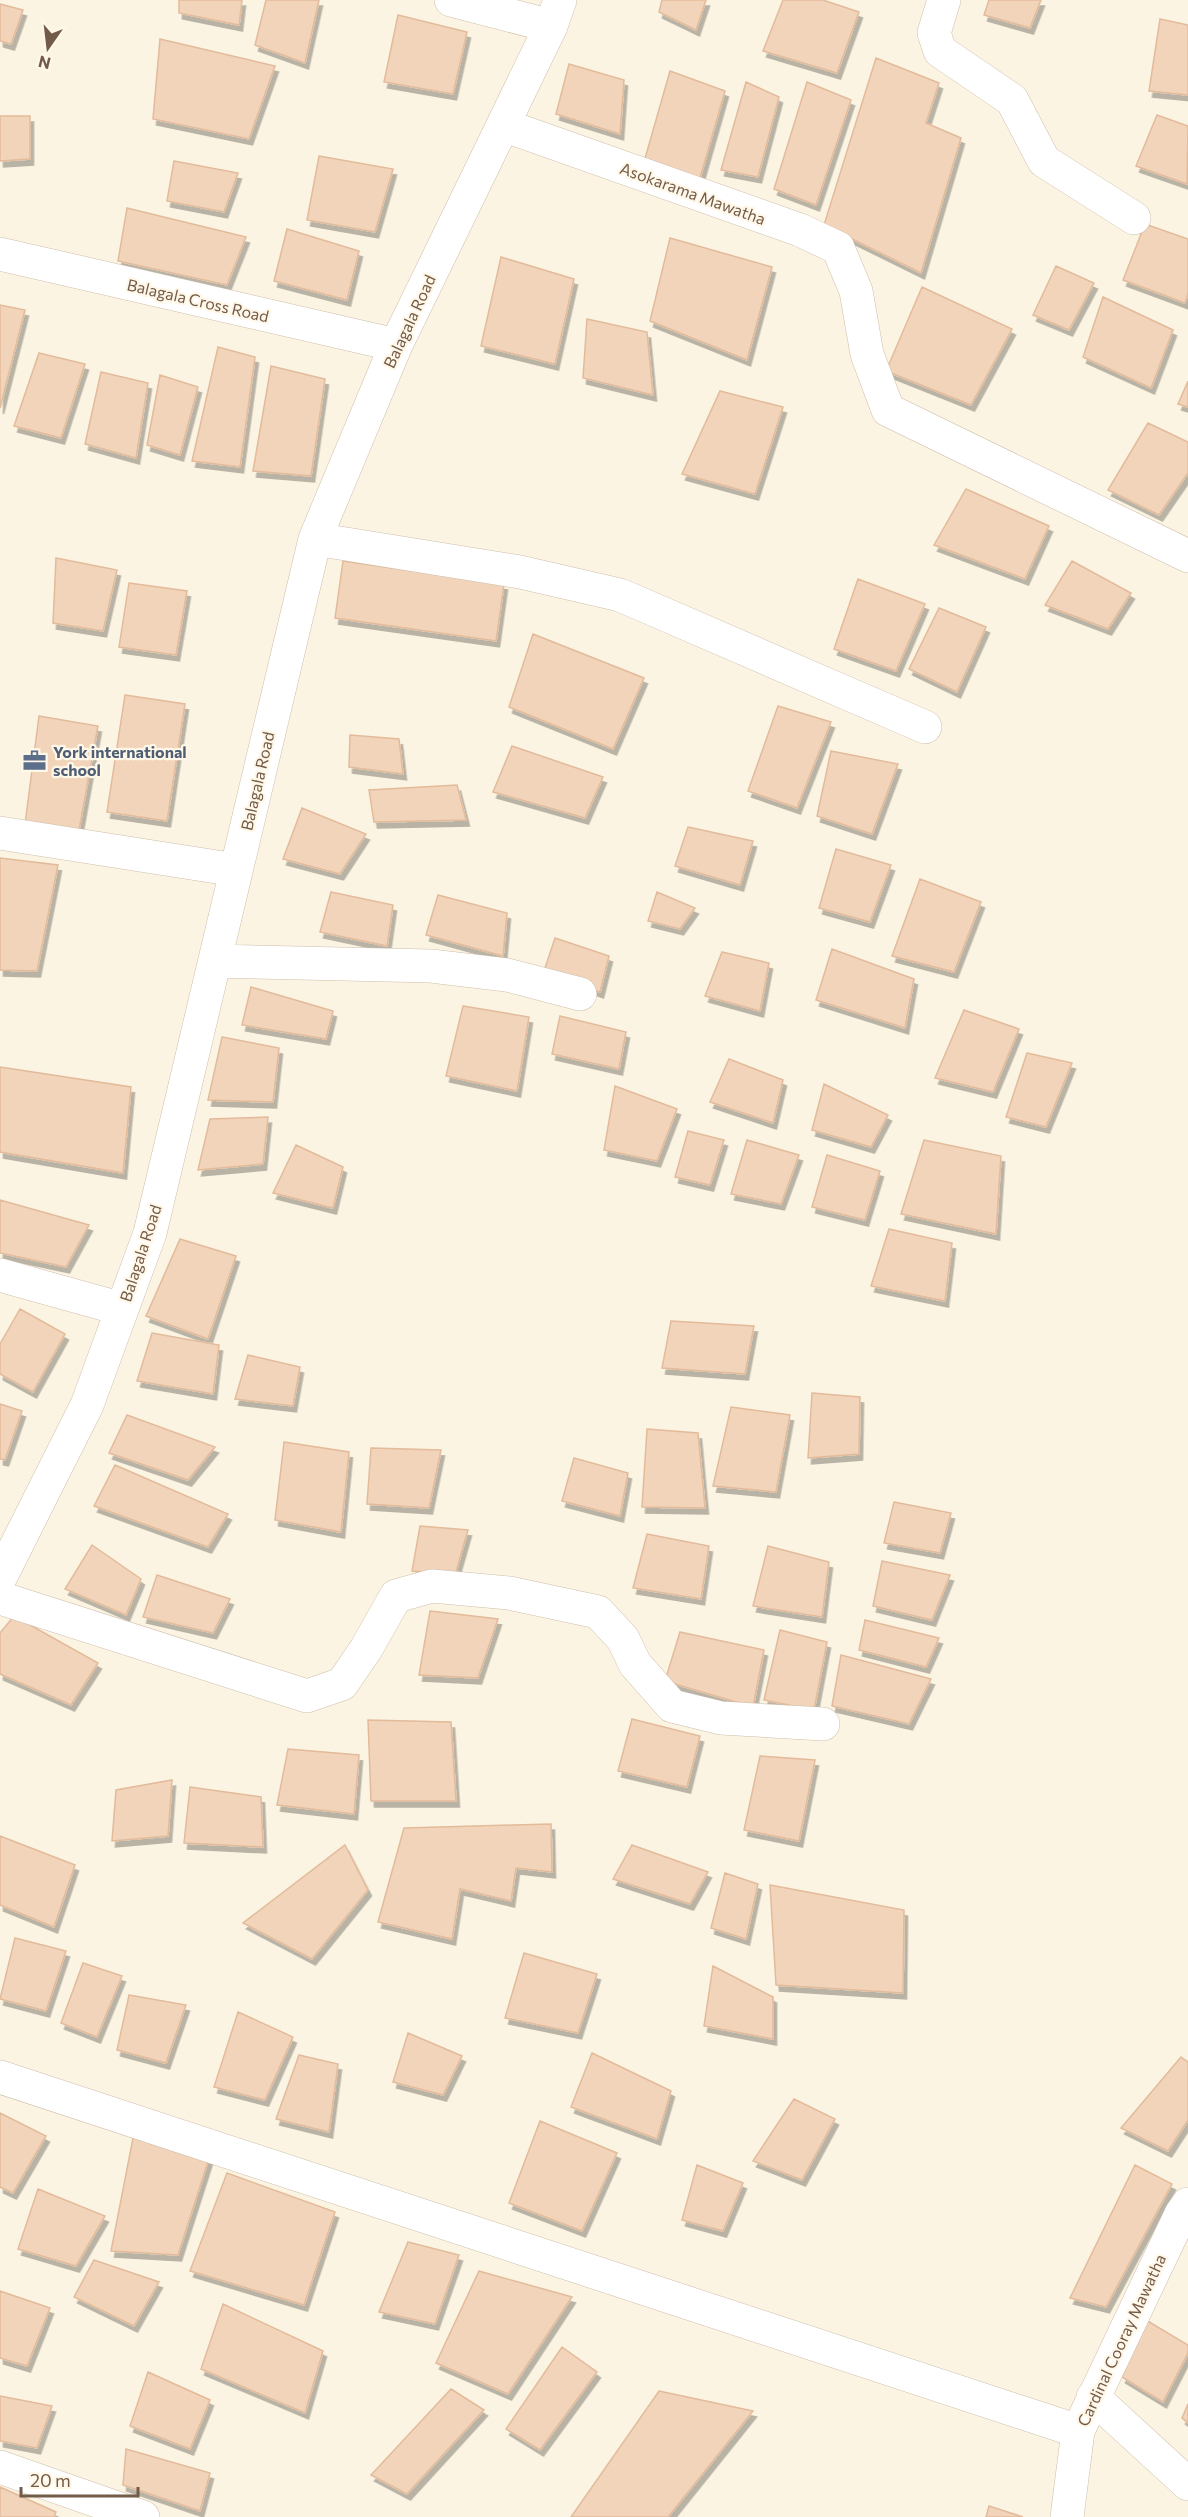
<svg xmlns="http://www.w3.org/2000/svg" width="1188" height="2517" viewBox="0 0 1188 2517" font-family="Commissioner,sans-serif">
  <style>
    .building { fill: #f1d4ba; stroke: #e3bb9b; stroke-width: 1.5; filter: url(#shadow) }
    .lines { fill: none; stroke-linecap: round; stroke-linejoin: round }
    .minor-casing { stroke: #cfbeac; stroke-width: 34 }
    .minor { stroke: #fff; stroke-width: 33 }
    .labels { text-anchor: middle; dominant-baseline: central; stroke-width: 4.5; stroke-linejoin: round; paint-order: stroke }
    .street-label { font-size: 16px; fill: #735b49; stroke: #fff7e8 }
    .service-label { font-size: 16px; font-weight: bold; fill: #4e5e75; stroke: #fff7e8; text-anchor: start }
  </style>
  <defs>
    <filter id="shadow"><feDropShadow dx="3.5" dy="6" stdDeviation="0" flood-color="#0004"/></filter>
  </defs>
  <rect width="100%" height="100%" fill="#fcf4e2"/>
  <path class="building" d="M179,0H242L239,25L179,13Z
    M266,0H319L305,63L255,45Z
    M662,0H706L696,30L659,12Z
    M783,0H823L859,12L837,73L763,51Z
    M989,0H1041L1030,28L984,15Z
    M0,4L23,10L11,44L0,41Z
    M398,15L467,32L453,94L384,82Z
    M1160,19L1188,25V95L1149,91Z
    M160,39L275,66L249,139L153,119Z
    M876,58L939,83L926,123L961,138L921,273L824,225Z
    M569,64L624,80L620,134L556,114Z
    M670,71L725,91L700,178L644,162Z
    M746,82L779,97L758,177L721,170Z
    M807,82L851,100L816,205L774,189Z
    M1157,115L1188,126L1187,184L1136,166Z
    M0,116H30V159L0,161Z
    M319,156L393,169L375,232L307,220Z
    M174,161L238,173L224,212L167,201Z
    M127,208L246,237L227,285L118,261Z
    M1145,224L1188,239V293L1185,303L1123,280Z
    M287,229L359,251L347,300L274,281Z
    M670,238L772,267L747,360L650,321Z
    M501,257L574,279L555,364L481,346Z
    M1056,266L1094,283L1069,330L1033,315Z
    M922,287L1012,329L971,405L886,371Z
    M1103,297L1173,330L1151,388L1083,357Z
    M0,305L25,310L0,408Z
    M587,319L647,332L653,395L583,378Z
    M218,347L255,357L240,467L192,461Z
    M39,353L85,364L61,438L14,426Z
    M271,366L325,379L311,476L253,471Z
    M101,372L148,383L136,458L85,444Z
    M160,375L198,387L180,455L147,445Z
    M1188,381V407L1178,404Z
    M720,391L783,407L755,494L682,474Z
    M1148,423L1188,442V473L1159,515L1108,490Z
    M966,489L1049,526L1025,579L934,545Z
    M56,558L117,570L103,631L53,623Z
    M343,561L504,584L496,641L335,618Z
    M1072,561L1131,593L1108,629L1045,605Z
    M858,579L925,604L896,671L834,649Z
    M129,583L187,591L176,655L119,647Z
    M939,608L986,627L957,692L909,669Z
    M533,634L644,678L613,749L509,707Z
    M125,695L185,704L167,821L107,812Z
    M778,706L831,722L797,808L748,791Z
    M39,716L98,726L79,830L25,824Z
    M350,735L399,739L403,774L349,767Z
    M512,746L603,777L585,818L493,792Z
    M831,751L898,764L872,834L817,816Z
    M457,785L466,820L374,822L369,790Z
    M302,808L366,834L340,874L283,859Z
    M688,827L753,841L740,885L675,866Z
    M836,849L891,865L870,922L819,908Z
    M0,858L58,865L37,971L0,970Z
    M920,879L981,902L954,972L892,956Z
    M331,892L393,905L387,946L320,932Z
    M657,892L695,908L680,929L648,921Z
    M438,895L507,913L503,956L426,935Z
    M555,938L609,956L600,992L544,971Z
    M832,949L914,979L905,1028L816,1000Z
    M722,952L769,963L760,1011L705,996Z
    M251,987L333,1011L326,1039L242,1025Z
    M463,1006L529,1017L517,1091L446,1076Z
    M964,1010L1019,1029L993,1092L935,1078Z
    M560,1016L626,1032L619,1069L552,1054Z
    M222,1037L279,1048L273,1102L208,1100Z
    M1027,1053L1072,1063L1046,1127L1006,1117Z
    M729,1059L783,1080L773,1123L710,1102Z
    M0,1067L131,1087L123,1173L0,1152Z
    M824,1084L888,1115L871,1147L812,1130Z
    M615,1086L677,1109L657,1161L604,1150Z
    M268,1117L263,1164L198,1170L210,1119Z
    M688,1131L724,1140L710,1185L675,1177Z
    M747,1140L799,1155L781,1204L731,1194Z
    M924,1140L1001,1156L996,1234L901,1214Z
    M296,1145L343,1167L333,1208L273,1193Z
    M827,1155L880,1171L865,1220L812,1207Z
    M0,1200L89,1225L66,1267L0,1253Z
    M889,1229L952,1243L945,1301L871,1286Z
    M180,1239L236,1256L208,1339L146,1316Z
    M20,1309L65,1334L33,1392L0,1374V1344Z
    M671,1321L754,1326L745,1374L662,1368Z
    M152,1333L219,1345L213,1394L137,1381Z
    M248,1355L300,1367L293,1406L235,1399Z
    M812,1393L860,1397L859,1454L808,1458Z
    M0,1404L22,1411L5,1460L0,1459Z
    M731,1407L790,1415L776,1492L713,1486Z
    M127,1415L215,1447L188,1480L109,1453Z
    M647,1429L698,1433L705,1508L642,1507Z
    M284,1442L349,1452L341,1532L275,1520Z
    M371,1448L441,1450L429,1508L367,1504Z
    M574,1458L628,1473L620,1516L562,1501Z
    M115,1465L228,1514L208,1547L94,1506Z
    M894,1502L951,1513L940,1553L884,1543Z
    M420,1526L468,1530L455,1575L412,1571Z
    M647,1534L709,1546L701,1599L633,1588Z
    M92,1545L141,1579L126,1615L65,1589Z
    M768,1546L829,1562L822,1617L753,1606Z
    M882,1561L950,1575L932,1620L873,1606Z
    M157,1575L230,1599L213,1633L143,1617Z
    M430,1611L498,1619L478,1678L419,1675Z
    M14,1616L98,1663L71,1705L0,1674V1633Z
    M865,1620L939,1638L926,1667L859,1650Z
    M780,1630L827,1642L814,1710L764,1700Z
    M680,1632L764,1650L753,1707L665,1681Z
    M841,1655L931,1679L909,1724L832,1706Z
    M632,1719L700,1736L687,1787L618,1771Z
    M368,1720L451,1722L456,1801H371Z
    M288,1749L359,1755L354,1814L277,1805Z
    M760,1756L815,1760L799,1841L744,1830Z
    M172,1780L168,1836L112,1841L116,1790Z
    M190,1787L261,1797L263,1847L184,1843Z
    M551,1824L552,1872L516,1868L511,1901L460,1889L452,1939L378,1922L404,1828Z
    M0,1836L75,1865L54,1927L0,1905Z
    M345,1845L368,1890L312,1959L243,1923Z
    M632,1845L708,1872L690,1904L613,1879Z
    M725,1873L758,1884L746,1939L711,1928Z
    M770,1885L904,1910L903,1993L776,1985Z
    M15,1938L66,1951L46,2011L0,1999Z
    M524,1953L597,1974L578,2033L505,2018Z
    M83,1963L122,1976L97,2037L61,2023Z
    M713,1966L773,1997V2039L704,2026Z
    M129,1995L186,2005L166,2063L117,2050Z
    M238,2012L293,2037L265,2100L214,2087Z
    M408,2033L462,2056L443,2095L393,2082Z
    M592,2053L671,2091L657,2139L571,2107Z
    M299,2055L338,2064L329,2132L276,2119Z
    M1181,2057L1188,2062V2120L1168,2151L1121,2128Z
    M794,2099L835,2119L802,2180L753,2161Z
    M0,2113L46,2136L13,2193L0,2187Z
    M540,2121L617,2153L582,2231L509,2203Z
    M134,2133L211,2152L178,2255L111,2251Z
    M697,2165L743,2183L723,2231L682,2220Z
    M1135,2165L1172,2184L1106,2307L1070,2298Z
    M227,2173L335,2212L304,2305L190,2271Z
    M38,2189L105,2216L76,2266L18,2249Z
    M408,2242L459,2255L435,2324L379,2312Z
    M94,2260L159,2282L134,2326L74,2297Z
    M479,2271L572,2297L508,2394L436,2363Z
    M0,2291L50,2308L27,2366L0,2358Z
    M223,2304L323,2351L305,2413L201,2369Z
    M1146,2320L1188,2345V2353L1163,2402L1122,2377Z
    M562,2347L597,2372L540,2450L506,2429Z
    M148,2372L210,2400L190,2449L130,2426Z
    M451,2389L484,2410L407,2494L371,2475Z
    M659,2391L753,2411L668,2517H571Z
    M0,2396L52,2406L37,2448L0,2441Z
    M1188,2404V2423L1182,2418Z
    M126,2449L210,2473L200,2511L123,2485Z
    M0,2487L56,2512L54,2517H0Z
    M989,2506L1023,2517H986Z"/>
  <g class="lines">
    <defs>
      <path id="minor" d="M451,0L551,26
        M944,0L934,33L940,51L1012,100L1044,161L1134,218
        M503,125L800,230L838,248L856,291L867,354L888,410L1188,556
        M0,254L396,345
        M315,539L520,572L620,595L925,727
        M0,833L236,870
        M215,961L431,966L507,975L580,994
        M0,1275L122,1309
        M0,1578L87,1405L150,1233L315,539L396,345L503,125L551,26L560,0
        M0,1598L307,1696L342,1684L366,1649L396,1596L432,1586L509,1593L598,1612L623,1639L635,1664L672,1706L721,1718L823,1724
        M0,2077L1078,2431
        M1093,2397L1188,2484
        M0,2467L143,2517
        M1067,2517L1078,2431L1181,2214L1188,2204"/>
    </defs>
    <use href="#minor" class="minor-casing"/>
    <use href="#minor" class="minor"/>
  </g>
  <defs>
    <symbol id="office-bare" viewBox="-9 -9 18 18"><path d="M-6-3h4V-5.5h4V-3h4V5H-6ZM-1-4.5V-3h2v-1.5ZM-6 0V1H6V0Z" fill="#5c6f8a" stroke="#fff7e8" stroke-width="2.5" paint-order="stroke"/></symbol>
  </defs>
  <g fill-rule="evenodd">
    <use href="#office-bare" x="18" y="744" width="33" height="33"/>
  </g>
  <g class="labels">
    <g class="street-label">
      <text transform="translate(693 193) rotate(20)">Asokarama Mawatha</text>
      <text transform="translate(198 300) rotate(13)">Balagala Cross Road</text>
      <text transform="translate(409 321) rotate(-65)">Balagala Road</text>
      <text transform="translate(257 781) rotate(-77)">Balagala Road</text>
      <text transform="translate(140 1253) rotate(-72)">Balagala Road</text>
      <text transform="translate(1121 2340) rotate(-65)">Cardinal Cooray Mawatha</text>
    </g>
    <g class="service-label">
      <text x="53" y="751">York international<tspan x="53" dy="18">school</tspan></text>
    </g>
  </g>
  <g transform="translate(48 48) rotate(194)" stroke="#fff7e8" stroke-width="4.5" paint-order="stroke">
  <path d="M0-4.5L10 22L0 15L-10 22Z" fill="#735b49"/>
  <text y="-9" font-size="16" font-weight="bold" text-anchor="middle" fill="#735b49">N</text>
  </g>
  <path d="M21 2487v9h117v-9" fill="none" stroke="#735b49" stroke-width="3"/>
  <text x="30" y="2487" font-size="18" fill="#735b49" stroke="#fff7e8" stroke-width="4.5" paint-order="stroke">20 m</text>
</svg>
